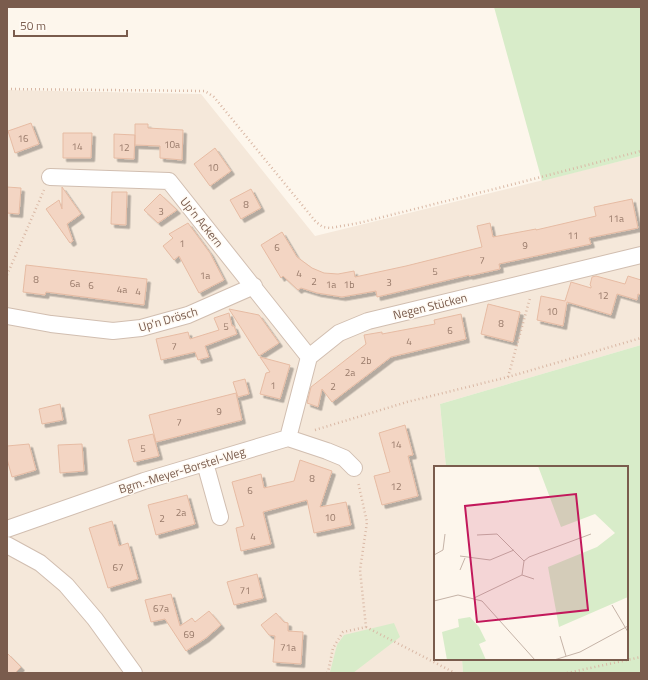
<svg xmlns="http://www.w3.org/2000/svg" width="648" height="680" viewBox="0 0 648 680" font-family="'Titillium Web',sans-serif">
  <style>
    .residential { fill: #f5e8da }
    .green { fill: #d8ecc9 }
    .building { fill: #f3d5c3; stroke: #e6bba3; filter: url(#shadow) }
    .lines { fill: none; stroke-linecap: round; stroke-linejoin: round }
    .minor-casing { stroke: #d1beb0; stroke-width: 18 }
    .path { stroke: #d9b8a5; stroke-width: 2.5; stroke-dasharray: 1 3; stroke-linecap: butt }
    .minor { stroke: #fff; stroke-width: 16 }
    .labels { text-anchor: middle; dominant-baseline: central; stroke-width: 3; stroke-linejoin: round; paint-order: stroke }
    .number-label { font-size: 10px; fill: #987a6a }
    .street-label { font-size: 12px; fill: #7a5c4d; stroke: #fffaf3 }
    .inset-road { fill: none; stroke: #c5b3a7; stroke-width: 1 }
    .view { fill: #c2185b; fill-opacity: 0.15; stroke: #c2185b; stroke-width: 2 }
    .inset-edge { fill: none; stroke: #7a5c4d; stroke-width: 2 }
  </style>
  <defs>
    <filter id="shadow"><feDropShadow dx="3.5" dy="3.5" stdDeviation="0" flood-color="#0004"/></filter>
  </defs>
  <rect width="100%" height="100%" fill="#fdf6ec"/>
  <path class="residential" d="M7,90L201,94L315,236L641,156V345L440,404L446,467H435V659H462L463,673H7Z"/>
  <path class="green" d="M494,7H641V156L542,181Z
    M641,345V673H463L462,659H627V467H446L440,404Z
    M394,623L400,637L353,673L330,672L337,645L344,635Z"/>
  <path class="building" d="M31,123L39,144L15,153L8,131Z
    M135,124H148V128L183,130L182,160L160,158V146L135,145Z
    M63,133H92L91,158H63Z
    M114,134L135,135L134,159L114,158Z
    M215,148L231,171L210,186L194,164Z
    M7,187L21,188L19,214L7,213Z
    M62,187L81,214L67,224L73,241L70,243L46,209L59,200L62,209Z
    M251,189L261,208L241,219L230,200Z
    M112,192H127L126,225L111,224Z
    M160,194L177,210L158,223L144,210Z
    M632,199L638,228L589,238L591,244L499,264L500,269L469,276V275L377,297L376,291L342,297L317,293L301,288L298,290L283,276L281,278L261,245L282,232L297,257L312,268L324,273L338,274L354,271L355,277L406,266L482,247L477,226L490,223L493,237L536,229V230L596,216L594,207Z
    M188,223L210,253L224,280L199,293L179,256L174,260L163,246L173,238L169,234Z
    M26,265L147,279L144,305L46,292L45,295L23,292Z
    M596,276L625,284L628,276L641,280V295L638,294L637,300L617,294L611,315L567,302L563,326L537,320L541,296L565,301L571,282L591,288V286L590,285L592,277Z
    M488,304L520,312L513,342L481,334Z
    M229,309L259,315L279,343L259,356Z
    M229,313L232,326H234L237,334L205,346L209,357L198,360L195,352L161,360L156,339L188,332L190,339L219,330L214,318Z
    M461,314L466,339L391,357L332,402L322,389L318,407L307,403L311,387L366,344L364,335L382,332V334L435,324L434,320Z
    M260,357L290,365L280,399L260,394L266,373L270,372Z
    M245,379L249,394L238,397L233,382Z
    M236,393L242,420L156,442L149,415Z
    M60,404L63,420L42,424L39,409Z
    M405,425L413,455L408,456L418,496L382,505L374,476L390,472L379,433Z
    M153,434L159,456L134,462L128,440Z
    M29,444L36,470L12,477L7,459V446Z
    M82,444L84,471L60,473L58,445Z
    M300,460L332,471L320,507L346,502L351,525L314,533L307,500L263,512L271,544L241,551L236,528L244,526L232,482L261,474L264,488L294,481Z
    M187,495L195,524L156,535L148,505Z
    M112,521L119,546L128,543L138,579L108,588L89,528Z
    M257,574L263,598L234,605L227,582Z
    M171,594L180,626L192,618L195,622L209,611L221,625L206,638L186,651L165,619L151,622L145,600Z
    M276,613L284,622L288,623V631L303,632L301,664L273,662L275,636L269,635L261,625Z
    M7,653L21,667L15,673H7Z"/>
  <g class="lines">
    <defs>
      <path id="minor" d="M50,177L169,181L309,357
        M7,316L51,324L113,331L141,328L188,315L254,286
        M288,438L309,357L339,333L368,321L641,255
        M205,463L220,517
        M7,529L144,481L288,438L327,451L344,458L354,468
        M7,545L40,563L66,585L95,619L134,673"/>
    </defs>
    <use href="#minor" class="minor-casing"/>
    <path class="path" d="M7,89L205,91L214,97L316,222L323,227L330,228L359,223L522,182L641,151
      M7,275L44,190
      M508,377L530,298
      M315,430L407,402L508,377L641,338
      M366,627L455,673
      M327,673L328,672L333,648L343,632L366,627L360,570L367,522L358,482
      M567,673L641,657"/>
    <use href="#minor" class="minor"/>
  </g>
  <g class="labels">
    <g class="number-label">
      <text x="23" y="138">16</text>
      <text x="172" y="144">10a</text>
      <text x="77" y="146">14</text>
      <text x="124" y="147">12</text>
      <text x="213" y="167">10</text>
      <text x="246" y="204">8</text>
      <text x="161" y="211">3</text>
      <text x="616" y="218">11a</text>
      <text x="573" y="235">11</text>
      <text x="182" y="243">1</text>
      <text x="525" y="245">9</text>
      <text x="277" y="247">6</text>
      <text x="482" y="260">7</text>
      <text x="435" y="271">5</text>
      <text x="299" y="273">4</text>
      <text x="205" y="275">1a</text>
      <text x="36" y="279">8</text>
      <text x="314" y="281">2</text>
      <text x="389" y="282">3</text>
      <text x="75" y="283">6a</text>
      <text x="331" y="284">1a</text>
      <text x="349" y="284">1b</text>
      <text x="91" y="285">6</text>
      <text x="122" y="289">4a</text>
      <text x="138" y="291">4</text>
      <text x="603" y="295">12</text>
      <text x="552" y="311">10</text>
      <text x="501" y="323">8</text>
      <text x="226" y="326">5</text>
      <text x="450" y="330">6</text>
      <text x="409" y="341">4</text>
      <text x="174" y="346">7</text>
      <text x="366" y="360">2b</text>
      <text x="350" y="372">2a</text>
      <text x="273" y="385">1</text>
      <text x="333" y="386">2</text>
      <text x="219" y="411">9</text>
      <text x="179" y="422">7</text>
      <text x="396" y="444">14</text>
      <text x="143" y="448">5</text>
      <text x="312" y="478">8</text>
      <text x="396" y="486">12</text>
      <text x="250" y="490">6</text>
      <text x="181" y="512">2a</text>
      <text x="330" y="517">10</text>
      <text x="162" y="518">2</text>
      <text x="253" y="536">4</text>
      <text x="118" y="567">67</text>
      <text x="245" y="590">71</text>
      <text x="161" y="608">67a</text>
      <text x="189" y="634">69</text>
      <text x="288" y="647">71a</text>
    </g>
    <g class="street-label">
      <text transform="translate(202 222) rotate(51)">Up'n Ackern</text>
      <text transform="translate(430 306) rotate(-14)">Negen Stücken</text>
      <text transform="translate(168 319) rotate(-16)">Up'n Drösch</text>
      <text transform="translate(182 470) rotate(-17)">Bgm.-Meyer-Borstel-Weg</text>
    </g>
  </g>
  <g transform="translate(434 466)">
    <rect width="194" height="194" fill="#fdf6ec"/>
    <path d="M104,0H194V131L125,161L114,101L163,81L181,67L161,48L127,61ZM36,151L45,161L52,175L45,178L52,194H13L8,166L25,161L24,153Z" fill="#d8ecc9"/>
    <path class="inset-road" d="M43,69L63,68L90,95M0,89L9,84L11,68M26,90L56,94L80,84M26,104L31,92M88,109L90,95L95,91L157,68M40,132L88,109L100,113M0,135L24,129L48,135L101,194M178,139L194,166M126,170L132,190M120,194L146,186L194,160"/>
    <path class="view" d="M142,28L154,144L43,156L31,40Z"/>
    <rect width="194" height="194" class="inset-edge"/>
  </g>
  <rect width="648" height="680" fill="none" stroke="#7a5c4d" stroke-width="16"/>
  <path d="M14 30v6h113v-6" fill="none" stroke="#7a5c4d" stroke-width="2"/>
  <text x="20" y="30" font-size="12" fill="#7a5c4d" stroke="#fffaf3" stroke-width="3" paint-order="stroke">50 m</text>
</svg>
